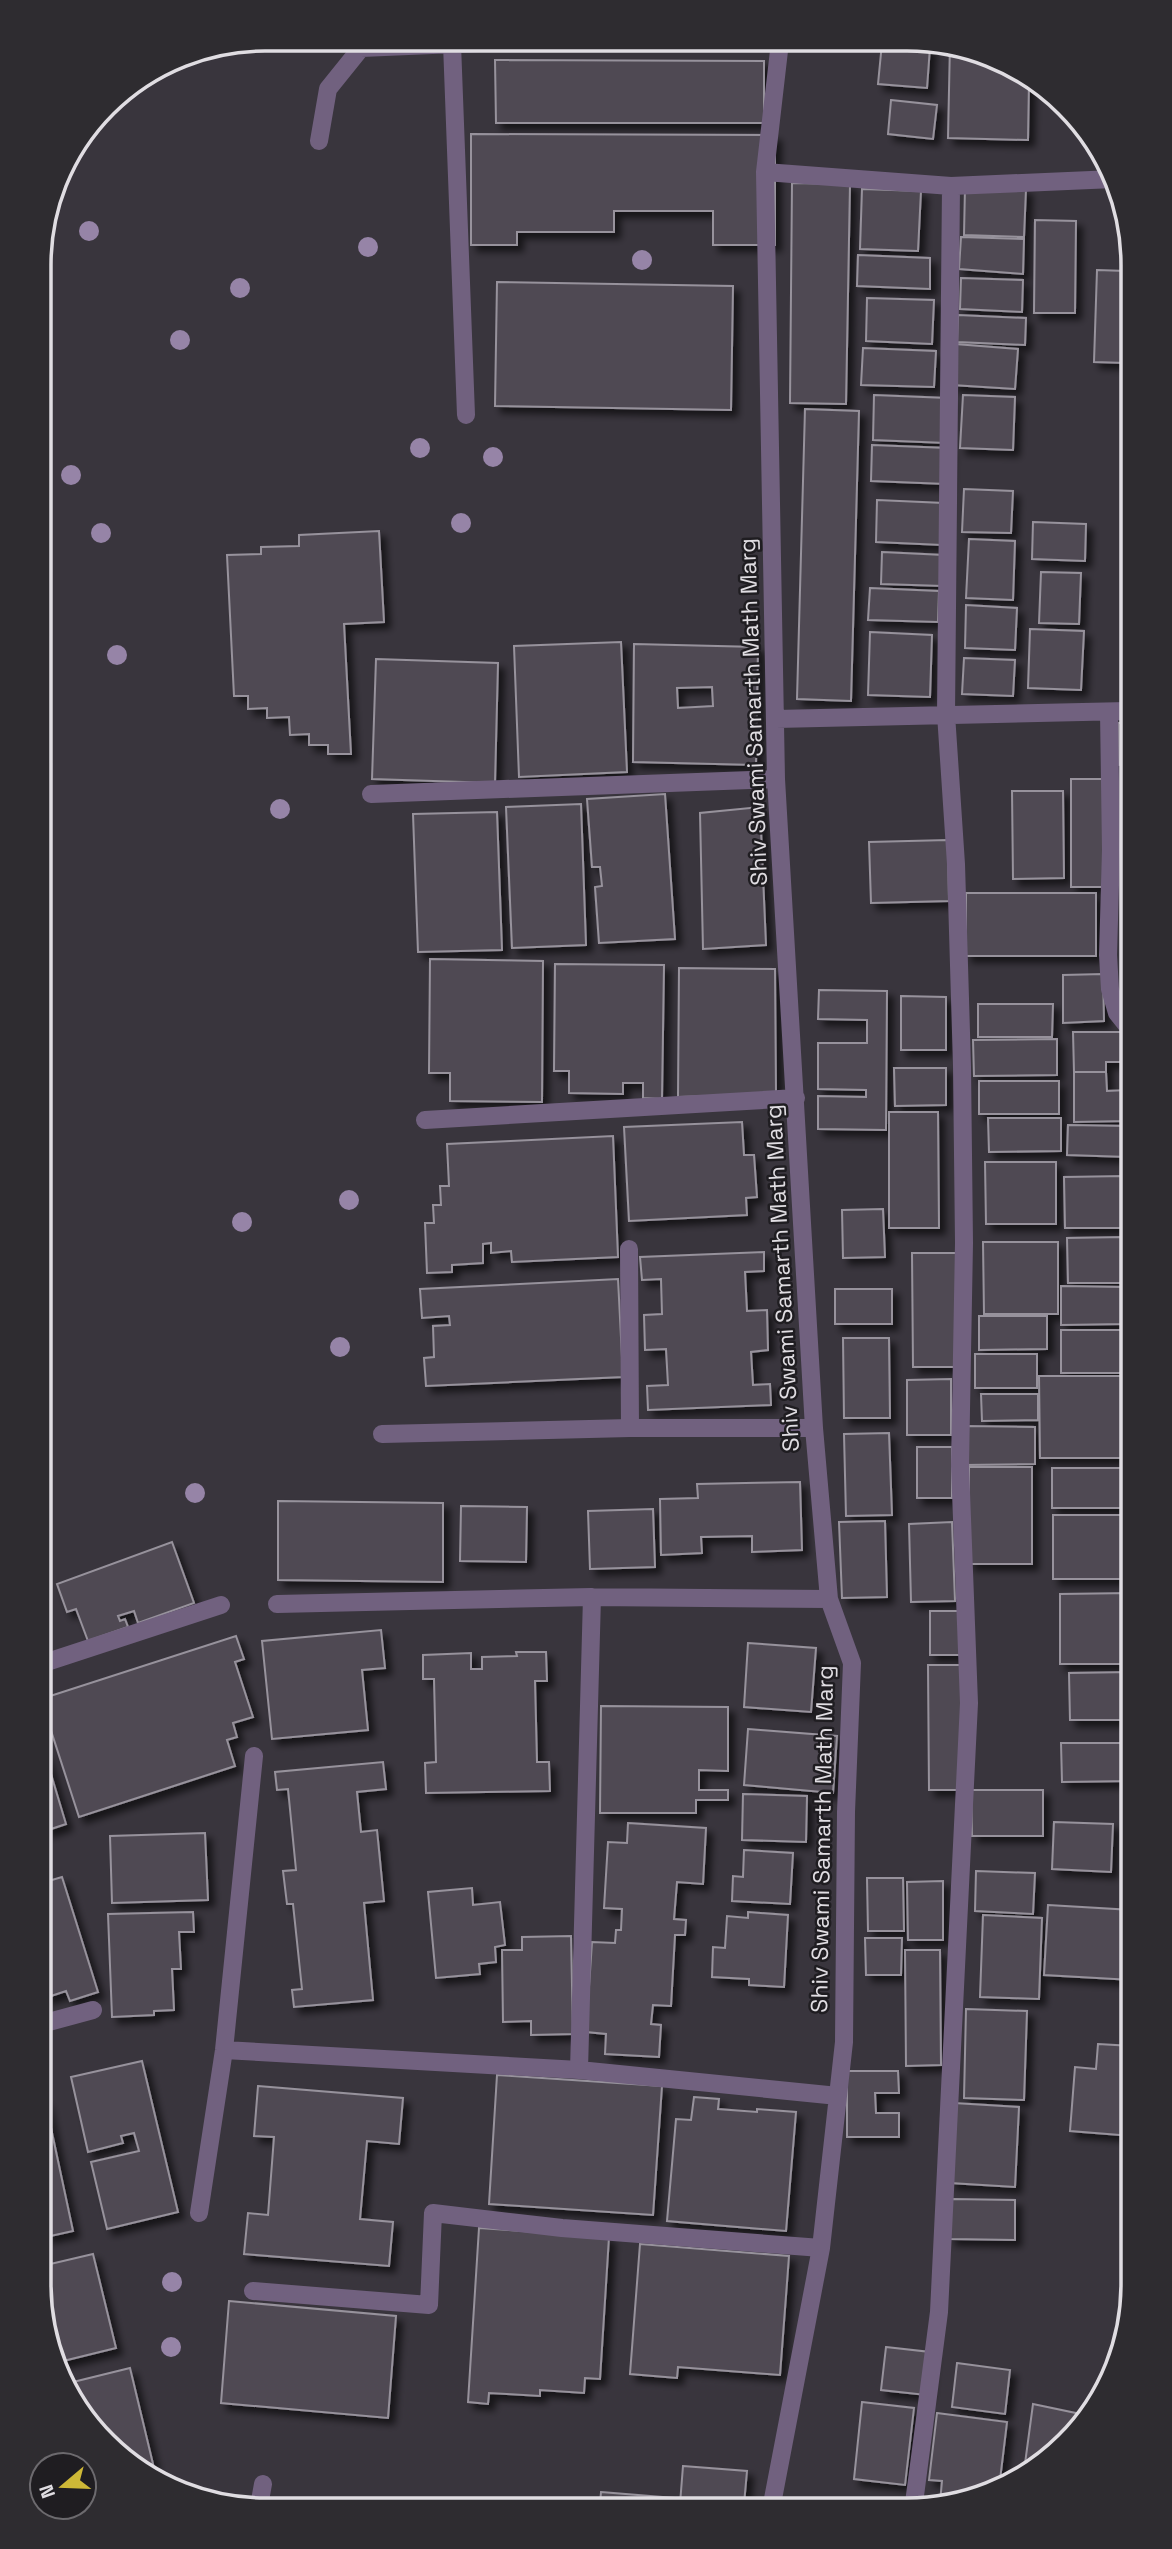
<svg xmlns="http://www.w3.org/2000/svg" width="1172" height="2549" viewBox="0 0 1172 2549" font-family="'Space Grotesk',sans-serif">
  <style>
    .building { fill: #4f4a53; stroke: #97929c; stroke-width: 2; fill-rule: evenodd; filter: url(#shadow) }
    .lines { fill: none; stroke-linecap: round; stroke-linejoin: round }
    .minor { stroke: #71617f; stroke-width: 18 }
    .tree { fill: #9684a7 }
    .labels { text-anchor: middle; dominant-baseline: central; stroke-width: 5; stroke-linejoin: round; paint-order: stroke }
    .street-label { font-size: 23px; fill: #e0dde2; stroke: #1f1d21 }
    .rim { fill: none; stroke: #e0dde2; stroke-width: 3.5 }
  </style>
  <defs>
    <filter id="shadow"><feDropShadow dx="6" dy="6" stdDeviation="3.5" flood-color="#0009"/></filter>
  </defs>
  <rect width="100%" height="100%" fill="#39353d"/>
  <path class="building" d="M882,43L930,47L927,88L878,84Z
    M950,43L1029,81L1028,140L948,138Z
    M495,60L764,61V123H496Z
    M891,100L937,105L933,139L888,134Z
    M471,134L775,135V245H713V211H614V232H517V245H471Z
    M792,183L850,184L846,404L790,403Z
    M965,187L1026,189L1024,237L964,235Z
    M862,189L921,191L918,251L860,249Z
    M1035,220L1076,221L1075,313H1034Z
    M961,237L1024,239L1023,274L959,269Z
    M858,255L930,258V289L857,286Z
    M1097,270L1126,271V363L1094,362Z
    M961,278L1023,280L1022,312L960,309Z
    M497,282L733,286L731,410L495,406Z
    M867,298L934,300L932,344L866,341Z
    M958,315L1026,318L1025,345L957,342Z
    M955,344L1018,349L1015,389L952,385Z
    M863,348L936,351L934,387L861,385Z
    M874,395L948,398L946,443L873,440Z
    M963,395L1015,397L1013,450L960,448Z
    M805,409L859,411L851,701L797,699Z
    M872,445L948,448L946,484L871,481Z
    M964,489L1013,491L1011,533L962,532Z
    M877,500L944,503L942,545L876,542Z
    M1033,522L1086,524L1085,561L1032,559Z
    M379,531L384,622L344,624L351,754H328V745H309V734L290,735L289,717L267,718V708L248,709V696H234L227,555L261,554V547L299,546V535Z
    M969,539L1015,541L1013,600L966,598Z
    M882,552L944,555L943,586L881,584Z
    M1041,572L1081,573L1079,624L1039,623Z
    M870,588L939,591L938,622L868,620Z
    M966,605L1017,608L1015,650L965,648Z
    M1030,629L1084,631L1081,690L1028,688Z
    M870,632L932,635L930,697L868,695Z
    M621,642L627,772L519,777L514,646Z
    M634,644L758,647L756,765L633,762ZM712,687L713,706L678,708L677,688Z
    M964,658L1015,660L1013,696L962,694Z
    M376,659L498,663L495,783L372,779Z
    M1118,723H1127L1128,764L1119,765Z
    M1071,779H1103V887H1071Z
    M1012,791H1063L1064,878L1013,879Z
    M665,794L675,939L599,943L595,887L602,886L600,867H592L587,799Z
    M581,804L586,945L512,948L506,807Z
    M760,807L766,945L703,949L700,813Z
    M497,812L502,950L418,952L413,814Z
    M948,840L949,901L871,903L869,842Z
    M966,893H1096V956H966Z
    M430,959L543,961L542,1102L450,1101V1073H429Z
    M555,964L664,965L662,1099L643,1098V1083H623V1094L569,1093V1071H554Z
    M679,968L775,969L776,1094L678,1097Z
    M1103,974L1104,1021L1063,1023V975Z
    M819,990L887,991L886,1130L818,1129V1096L866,1097V1090L818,1089V1043H867V1020L818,1019Z
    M901,996L946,997V1050H901Z
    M978,1004H1053L1052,1037H978Z
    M1073,1032H1125V1062H1106V1072H1074Z
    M1057,1039V1075L974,1076L973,1040Z
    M894,1068H946V1105L895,1106Z
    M1074,1072H1106L1107,1091L1127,1090V1121L1074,1122Z
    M979,1081H1059V1114H979Z
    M889,1112H938L939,1228H889Z
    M988,1118H1061V1151L989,1152Z
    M742,1122L744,1155H754L757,1197L746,1198L747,1215L629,1221L624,1127Z
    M1068,1125L1128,1126V1157L1067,1155Z
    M613,1136L618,1257L512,1262L511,1251L491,1253V1243L483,1244V1263L452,1265V1272L427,1273L425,1223H434L433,1205H441L440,1186H449L447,1144Z
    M985,1162H1056V1224H986Z
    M1124,1176L1125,1228H1065L1064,1177Z
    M883,1209L885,1257L843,1258L842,1210Z
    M1124,1237V1283H1068L1067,1238Z
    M983,1242H1058V1314H984Z
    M764,1252V1271L745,1272L747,1311L767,1310L768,1350L751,1352L753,1385L770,1384L771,1405L648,1410L647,1386L668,1385L666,1349L645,1350L644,1315L662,1314L661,1279L642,1280L640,1257Z
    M912,1253H957L958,1367H913Z
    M618,1279L623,1377L426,1386L424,1358L434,1357L433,1326L450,1325L449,1316L422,1318L420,1289Z
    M1061,1286L1124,1287V1324L1061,1325Z
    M835,1289H892V1324H835Z
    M979,1316H1047V1349L979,1350Z
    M1061,1330H1128V1373H1061Z
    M843,1338H889L890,1418H844Z
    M975,1354H1037V1388H975Z
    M1039,1376H1128L1129,1458H1040Z
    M951,1379V1435H907V1380Z
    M981,1394H1038V1420L982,1421Z
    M963,1426L1035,1427V1464L964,1465Z
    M889,1433L892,1515L846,1516L844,1434Z
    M917,1447H952V1498H917Z
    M969,1467H1032V1564H969Z
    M1052,1468H1130V1508H1052Z
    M800,1482L802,1550L752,1552V1536L701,1537L702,1553L661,1555L660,1499L698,1498L697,1484Z
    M278,1501L443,1503V1582L278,1580Z
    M461,1506L527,1507L526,1562L460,1561Z
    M653,1509L655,1567L590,1569L588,1511Z
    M1053,1515H1130V1579H1053Z
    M885,1521L887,1597L842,1598L839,1522Z
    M952,1522L955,1601L911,1602L909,1524Z
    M172,1542L194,1603L138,1623L134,1611L118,1616L120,1621L125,1619L128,1627L88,1641L76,1609L67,1612L57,1584Z
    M1131,1593V1664H1060V1594Z
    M930,1611H961V1655H930Z
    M381,1630L385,1668L362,1670L368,1730L272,1739L262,1641Z
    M236,1636L244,1659L235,1662L253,1717L233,1723L237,1737L227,1740L235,1766L79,1817L44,1709V1698Z
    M748,1643L816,1648L811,1712L744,1707Z
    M516,1652H546L547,1681H535L537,1762H549L550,1791L426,1793L425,1763L436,1762L434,1679H423V1655L471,1653V1669H482V1657L517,1656Z
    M928,1665H961V1790H929Z
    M1131,1672V1720H1070L1069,1673Z
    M601,1706L728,1707V1771L699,1770V1790H728V1800H696V1813H600Z
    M748,1729L837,1736L833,1793L744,1785Z
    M1061,1743H1131V1781L1062,1782Z
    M44,1751L66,1824L45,1831Z
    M383,1762L386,1789L357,1792L361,1832L377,1830L384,1901L364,1903L373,2000L294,2007L292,1990L302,1989L293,1904H287L283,1871L296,1870L288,1789L277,1790L275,1772Z
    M971,1790H1043V1836H972Z
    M743,1794L807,1796L806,1842L742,1840Z
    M1054,1822L1113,1824L1111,1872L1052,1869Z
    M628,1823L706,1828L703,1884L677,1882L674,1919L686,1920L685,1935H675L671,2006L653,2005L651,2024L661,2025L659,2057L605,2054L606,2034L586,2032L592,1942L615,1943L616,1930H621L622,1909L604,1908L608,1842L627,1843Z
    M205,1833L208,1900L112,1903L110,1836Z
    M744,1850L793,1853L790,1904L732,1901L733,1876L743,1877Z
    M976,1871L1035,1873L1033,1914L975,1911Z
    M62,1877L98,1992L70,2001L66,1991L45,1998V1882Z
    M867,1878H903L904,1931H868Z
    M943,1881V1940H908L907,1882Z
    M472,1888L473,1905L500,1902L505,1945L495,1947L496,1962L479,1964L480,1974L436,1978L428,1892Z
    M1048,1905L1132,1910V1980L1044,1975Z
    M193,1912L194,1932H179L181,1969H172L174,2010L154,2011V2015L112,2017L108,1914Z
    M748,1912L788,1915L784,1987L749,1985V1979L712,1977L713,1947L725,1948L727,1916L748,1918Z
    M983,1915L1042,1918L1039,1999L980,1997Z
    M571,1936L573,2034L531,2035V2021L503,2022L502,1950H522V1937Z
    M865,1938H902L901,1975H866Z
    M905,1950H940L941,2065L906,2066Z
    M966,2009L1027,2011L1024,2100L964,2098Z
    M1098,2044L1132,2046V2136L1070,2131L1075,2067L1096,2069Z
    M142,2061L178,2212L107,2229L91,2162L139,2151L134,2133L121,2136L123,2143L88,2152L71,2077Z
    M847,2071H898L899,2093H875L876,2113H899V2137H847Z
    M497,2075L662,2086L653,2215L489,2204Z
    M258,2086L403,2098L399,2144L367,2141L360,2219L393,2222L389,2266L244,2254L248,2213L268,2215L274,2137L254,2136Z
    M694,2097L719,2099L718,2109L757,2112V2109L796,2112L786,2231L667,2221L676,2119L691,2120Z
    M45,2100L73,2231L46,2237Z
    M954,2103L1019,2107L1015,2187L950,2183Z
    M951,2199L1015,2200V2240L950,2239Z
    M479,2228L609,2237L600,2379L585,2378L584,2393L540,2390V2396L489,2393L488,2404L468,2402Z
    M640,2244L789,2256L780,2375L678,2367L677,2378L630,2374Z
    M93,2254L116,2348L55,2363L46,2343V2265Z
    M229,2301L396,2316L388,2418L221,2403Z
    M886,2347L930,2352L926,2395L881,2390Z
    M957,2363L1010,2370L1005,2414L952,2407Z
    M130,2368L153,2464L141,2467L115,2454L76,2410L65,2384Z
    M862,2402L914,2408L905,2485L854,2479Z
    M1033,2404L1090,2416L1086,2422L1033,2472L1024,2471Z
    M937,2413L1007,2422L999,2488L966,2503H940L942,2481L929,2480Z
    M683,2466L747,2471L744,2504H680Z
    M601,2492L674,2498V2504H600Z
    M302,2499L347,2502L346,2506H301Z"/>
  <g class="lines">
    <path class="minor" d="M452,44L466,415
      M319,141L328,89L361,48L548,40
      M765,172L951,186L1114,179
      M1109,712L1111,850L1108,955L1110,989L1117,1013L1129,1028
      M776,719L1127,711
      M371,794L776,779
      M425,1120L796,1098
      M629,1249L630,1428
      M382,1434L630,1428H814
      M277,1604L592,1597L829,1599
      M44,1663L221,1605
      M45,2023L93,2010
      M224,2050L579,2070L838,2096
      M579,2070L592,1597
      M199,2213L224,2050L254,1756
      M253,2291L429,2305L433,2213L562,2228L821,2248
      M914,2503L939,2312L969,1703L960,1466L964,1243L962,1066L956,864L946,714L951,186
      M772,2504L821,2248L844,2042L846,1812L852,1663L829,1599L814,1428L776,779L765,172L780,42
      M259,2506L263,2484"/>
  </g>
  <g class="tree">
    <circle cx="89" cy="231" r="10"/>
    <circle cx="368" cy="247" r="10"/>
    <circle cx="642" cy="260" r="10"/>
    <circle cx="240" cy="288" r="10"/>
    <circle cx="180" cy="340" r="10"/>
    <circle cx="420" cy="448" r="10"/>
    <circle cx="493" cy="457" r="10"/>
    <circle cx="71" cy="475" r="10"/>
    <circle cx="461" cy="523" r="10"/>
    <circle cx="101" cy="533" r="10"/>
    <circle cx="117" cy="655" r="10"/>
    <circle cx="280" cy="809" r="10"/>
    <circle cx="349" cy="1200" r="10"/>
    <circle cx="242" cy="1222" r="10"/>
    <circle cx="340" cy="1347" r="10"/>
    <circle cx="195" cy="1493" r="10"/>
    <circle cx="172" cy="2282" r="10"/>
    <circle cx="171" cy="2347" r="10"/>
  </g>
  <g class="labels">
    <g class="street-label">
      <text transform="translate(753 712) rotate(-92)">Shiv Swami Samarth Math Marg</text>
      <text transform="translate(782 1278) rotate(-93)">Shiv Swami Samarth Math Marg</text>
      <text transform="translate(822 1839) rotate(-89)">Shiv Swami Samarth Math Marg</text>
    </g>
  </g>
  <path d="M0 0H1172V2549H0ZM265 51H907A214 214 0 0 1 1121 265V2284A214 214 0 0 1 907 2498H265A214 214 0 0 1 51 2284V265A214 214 0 0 1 265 51Z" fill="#2e2c30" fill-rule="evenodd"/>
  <path class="rim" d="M265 51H907A214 214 0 0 1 1121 265V2284A214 214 0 0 1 907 2498H265A214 214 0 0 1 51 2284V265A214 214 0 0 1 265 51Z"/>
  <g transform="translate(63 2486) rotate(251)"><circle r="33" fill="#1f1d21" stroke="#6c6a6e" stroke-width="2"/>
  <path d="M0-5L12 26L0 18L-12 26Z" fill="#ceb837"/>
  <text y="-10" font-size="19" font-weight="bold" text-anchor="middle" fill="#e0dde2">N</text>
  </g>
</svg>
